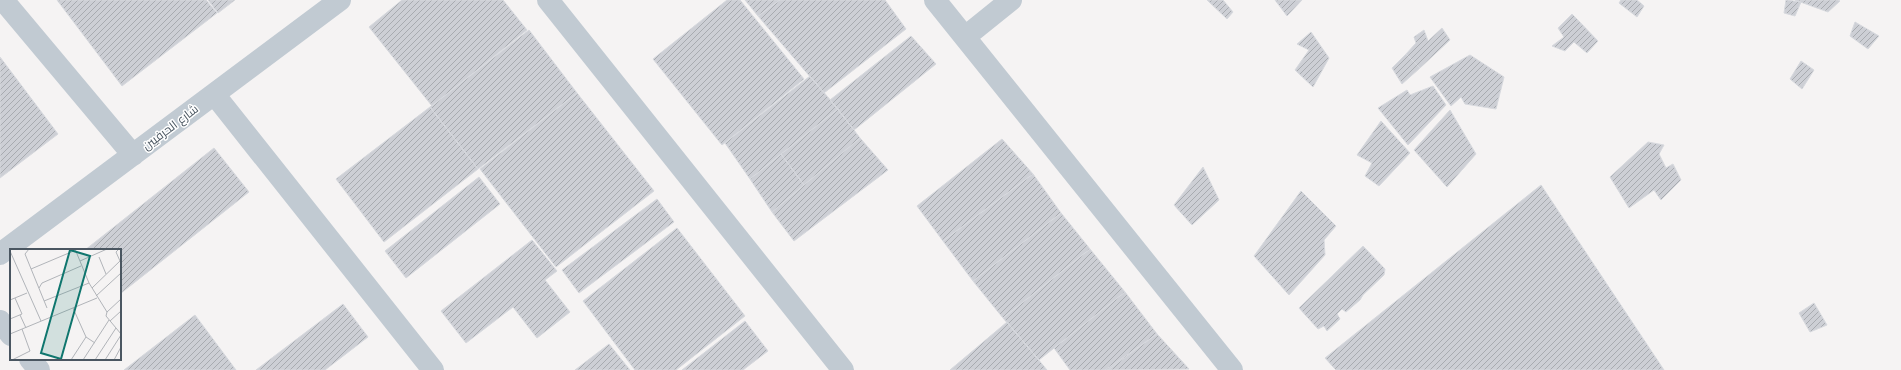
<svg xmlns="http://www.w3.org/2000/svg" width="1901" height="370" viewBox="0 0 1901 370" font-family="Lato,Cairo,sans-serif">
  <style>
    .building { fill: url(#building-hatch); stroke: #d7d9de }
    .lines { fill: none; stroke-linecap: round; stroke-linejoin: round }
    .minor { stroke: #c1cad2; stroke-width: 22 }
    .labels { text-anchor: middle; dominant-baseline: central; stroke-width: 3; stroke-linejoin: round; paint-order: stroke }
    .street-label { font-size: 12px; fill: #4a5661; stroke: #fff }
    .inset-road { fill: none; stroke: #b1b4b9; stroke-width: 1 }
    .view { fill: #0f766e; fill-opacity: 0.15; stroke: #0f766e; stroke-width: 2 }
    .inset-edge { fill: none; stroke: #4a5661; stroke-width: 2 }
  </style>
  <defs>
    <pattern id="building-hatch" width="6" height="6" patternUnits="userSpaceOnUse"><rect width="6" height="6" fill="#cdcfd5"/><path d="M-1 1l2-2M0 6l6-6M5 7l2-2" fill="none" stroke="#a8abb0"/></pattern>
  </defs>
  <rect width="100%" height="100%" fill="#f5f3f3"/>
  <path class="building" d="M57,0H206L217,13L122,86Z
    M208,0H235L218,13Z
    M402,0H503L527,30L432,106L369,27Z
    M727,0H740L804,79L722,145L653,59Z
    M745,0H780L758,16Z
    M780,0H885L906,29L824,93L758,16Z
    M1207,0H1223L1233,12L1227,19Z
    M1275,0H1302L1287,16Z
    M1621,0H1637L1644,6L1637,17L1619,3Z
    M1786,0L1801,2L1795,16L1784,13Z
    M1795,0H1838L1840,1L1828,12Z
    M1572,14L1598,41L1587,53L1574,42L1565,51L1552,46L1564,37L1558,28Z
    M1855,22L1879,36L1868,49L1850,36Z
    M1442,28L1450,40L1420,68L1406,54L1416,43L1414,37L1424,30L1428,41Z
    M529,30L577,93L478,169L430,107Z
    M1311,32L1329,58L1313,87L1295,70L1309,50L1297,44Z
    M911,36L936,64L854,130L830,100Z
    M1406,54L1420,68L1402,84L1392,68Z
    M1470,55L1504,77L1496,109L1465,104L1461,97L1451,106L1430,77Z
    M0,57L58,134L0,178Z
    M1801,61L1814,70L1802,89L1790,79Z
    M810,76L838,109L750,179L725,143Z
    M1433,86L1446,105L1408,145L1378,108L1407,90L1410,95Z
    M577,93L654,191L556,267L480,169Z
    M430,107L478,169L384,242L336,179Z
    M838,109L860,138L804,185L781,154Z
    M1450,110L1476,154L1447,187L1414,150Z
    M1381,121L1410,153L1379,186L1365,176L1372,163L1357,155Z
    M860,138L888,170L794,241L772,212Z
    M1002,139L1033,174L943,241L917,206Z
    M1648,142L1664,145L1659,154L1666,168L1673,164L1681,180L1661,200L1654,190L1629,208L1610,177Z
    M214,148L249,192L120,294V250H85Z
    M781,154L804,185L772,212L750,179Z
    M1203,167L1219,200L1192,225L1174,205Z
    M1033,174L1061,213L973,281L943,241Z
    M479,177L500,204L406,278L385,251Z
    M1541,185L1664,370H1336L1325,358Z
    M1301,191L1336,226L1324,240L1325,255L1289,295L1254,256Z
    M657,199L674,222L579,293L562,270Z
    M1061,213L1090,249L1003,318L973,281Z
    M677,228L745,316L676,370H635L583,301Z
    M532,240L557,271L545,280L570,312L537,338L513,307L466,343L441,311Z
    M1363,246L1385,269L1384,275L1363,295L1360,300L1346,312L1342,309L1337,314L1340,319L1327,331L1324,326L1318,329L1299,308Z
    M1090,249L1125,292L1039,360L1003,318Z
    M1125,292L1157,334L1108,370H1070L1054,348Z
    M1814,303L1827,325L1810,332L1799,313Z
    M343,304L368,337L325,370H256Z
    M195,315L236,370H124Z
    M745,321L768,351L743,370H682Z
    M1007,322L1047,370H950Z
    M1157,334L1189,369L1105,370Z
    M609,344L630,370H575Z"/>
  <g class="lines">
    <path class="minor" d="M3,0L133,155
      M548,0L843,370
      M935,0L1232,370
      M965,37L1011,0
      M214,94L433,370
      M0,254L340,0
      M0,321L11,335
      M30,359L39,370"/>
  </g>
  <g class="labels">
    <g class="street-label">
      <text transform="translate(170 127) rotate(-37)">شارع الحرفيين</text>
    </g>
  </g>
  <g transform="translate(10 249)">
    <rect width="111" height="111" fill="#f5f3f3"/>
    <path class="inset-road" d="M19,0L15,5L37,59M65,0L79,34L97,63L96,67L111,85M109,0L106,3L110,12M0,2L31,72M89,8L96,25M70,12L97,0M21,20L66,1M29,39L32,34L71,17M82,39L111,11M86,47L111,24M0,51L17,44M34,52L79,34M63,59L76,88L85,94M97,63L111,50M10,66L16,79M0,70L12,65L5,49M100,72L111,62M0,85L87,49M2,111L20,102L12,80M61,111L76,88M73,111L99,71M85,111L106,79M95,111L111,86M104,111L111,98"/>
    <path class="view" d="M60,1L80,7L51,110L31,104Z"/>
    <rect width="111" height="111" class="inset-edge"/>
  </g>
</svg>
